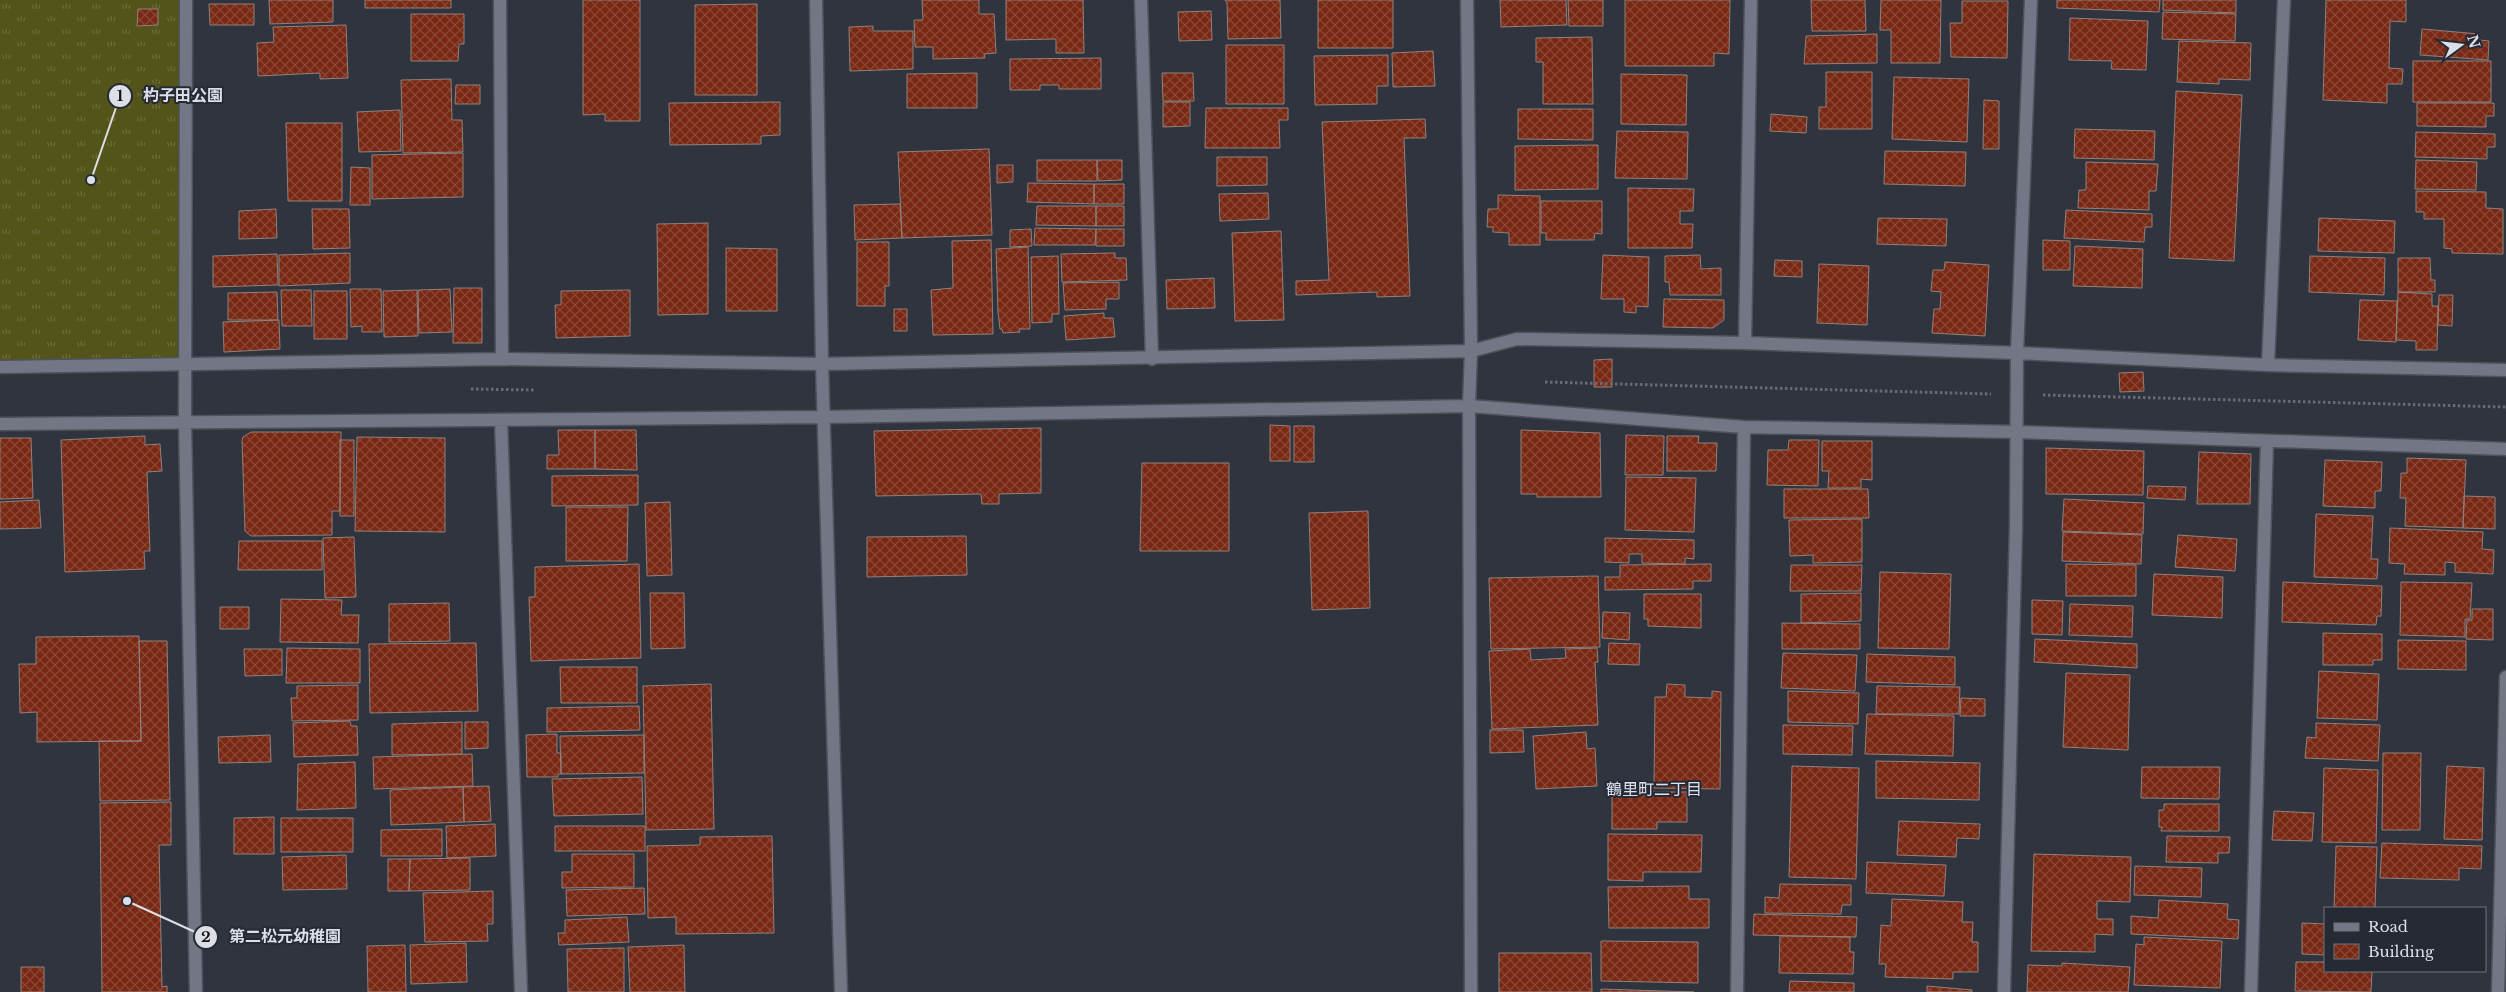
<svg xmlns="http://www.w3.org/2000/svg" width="2506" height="992" viewBox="0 0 2506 992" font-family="'Libre Baskerville','Noto Sans JP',serif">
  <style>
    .grass { fill: url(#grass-tufts) }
    .building { fill: url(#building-cross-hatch); stroke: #91807c }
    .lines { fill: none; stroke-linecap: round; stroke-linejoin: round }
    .minor-casing { stroke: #4f525c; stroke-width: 15 }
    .path { stroke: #686b75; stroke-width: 3; stroke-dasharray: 2.5 2.5; stroke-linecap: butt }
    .minor { stroke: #737785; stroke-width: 12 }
    .labels { text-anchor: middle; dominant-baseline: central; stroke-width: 4; stroke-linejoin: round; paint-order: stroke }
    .neighbourhood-label { font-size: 16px; fill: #dbe0ef; stroke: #262a35 }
    .leader { fill: none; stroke: #dddfe7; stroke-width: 2 }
    .callout-dot { fill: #dddfe7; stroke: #262a35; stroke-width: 2 }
    .mark-label { font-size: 15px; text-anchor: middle; font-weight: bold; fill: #111 }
    .callout-label { font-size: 16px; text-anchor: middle; font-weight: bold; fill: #dddfe7; stroke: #262a35; stroke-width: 4; stroke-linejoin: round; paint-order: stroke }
  </style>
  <defs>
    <pattern id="grass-tufts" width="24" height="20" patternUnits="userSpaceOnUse" patternTransform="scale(1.25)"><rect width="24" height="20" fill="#53541a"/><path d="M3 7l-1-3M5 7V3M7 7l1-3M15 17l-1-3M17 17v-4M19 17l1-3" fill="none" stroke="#6b6c3b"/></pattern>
    <pattern id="building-cross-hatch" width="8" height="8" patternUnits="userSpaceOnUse" patternTransform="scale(1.25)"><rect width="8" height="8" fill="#782813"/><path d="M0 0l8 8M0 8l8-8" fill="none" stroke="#8b4735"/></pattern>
  </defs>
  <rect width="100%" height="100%" fill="#30343f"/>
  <path class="grass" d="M0,0H180L182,360L0,365Z"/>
  <path class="building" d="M269,0H333V22L270,24Z
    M365,0H451V8H365Z
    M583,0H640V121H605V114L583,115Z
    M922,0H979V14H994L996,53L984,54L985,58L933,59V47H915L914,20H923Z
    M1006,0H1083L1084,53H1056V39L1006,40Z
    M1225,0H1280L1281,38L1228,39L1227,3Z
    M1318,0H1393V48H1318Z
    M1500,0H1566L1567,25L1501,27Z
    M1568,0H1603V26H1569Z
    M1625,0H1730L1729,54L1714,53V66H1625Z
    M1811,0H1865L1866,31H1812Z
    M1881,0H1941L1940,63H1891V30H1880Z
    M2057,0H2160L2159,12L2057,8Z
    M2163,0H2236V13L2163,10Z
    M2326,0H2406V22L2390,21L2389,68L2403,69L2402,84H2387V103L2323,100Z
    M1962,1H2008L2007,58L1951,57L1950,23H1962Z
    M209,4H254V25H210Z
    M757,4V95H695V5Z
    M138,9H158V25L137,26Z
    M1211,11L1212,40L1179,41L1178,12Z
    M2163,12L2236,14L2235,41L2162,39Z
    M411,14H464V44H459L458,61H411Z
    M2070,18L2148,21L2146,70L2111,69L2112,61L2069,60Z
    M346,25L348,78L320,79V73L258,76L257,43L274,42L273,27Z
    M873,26V31H913V69L850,71L849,27Z
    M2422,29L2479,34V40L2489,41L2488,60L2420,55Z
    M1877,34V63L1804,64L1806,36Z
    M1592,37L1593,104H1543V62H1536V38Z
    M2179,41L2251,43L2250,80L2219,79V84L2177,82Z
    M1226,45H1284V104H1226Z
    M1433,51L1435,86L1393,87L1392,53Z
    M1388,55V86H1377V104L1315,105L1314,56Z
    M1101,58V89H1059V85H1040V90H1010V59Z
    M2413,61H2491V102H2413Z
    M1826,72H1872V129H1819V107H1826Z
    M977,73V108H907V74Z
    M1162,73H1193L1194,101H1163Z
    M1621,74L1687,75L1686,125L1621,124Z
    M1894,77L1969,79L1967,142L1892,139Z
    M451,79L452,120H462L463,152L403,153L401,80Z
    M456,85H480V104H455Z
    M2176,91L2242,95L2234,261L2169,258Z
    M1984,100L1999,101V149H1983Z
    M780,102V135L761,136V144L670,145L669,103Z
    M1163,102H1190V126L1163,127Z
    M2417,103H2494V116H2486V127L2417,126Z
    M1206,108H1288V120H1279L1280,148H1205Z
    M1518,109H1593V140L1518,139Z
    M400,110L401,151L359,152L357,112Z
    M1771,114L1807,117L1806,133L1770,131Z
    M1425,119L1426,138H1404L1410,296L1377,297V292L1296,295V281L1329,280L1322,122Z
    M286,123H342V201H288Z
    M2075,129L2155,131L2154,160L2074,158Z
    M1617,131L1688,132L1687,179L1615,178Z
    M2416,132L2495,134V147H2487V159L2415,157Z
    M1598,145V189L1515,190V146Z
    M989,149L992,235L902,238L898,152Z
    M1885,151L1966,152L1965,186L1884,184Z
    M463,153V197L372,199V155Z
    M1217,157H1267V185L1217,186Z
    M1037,160H1097V181H1037Z
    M1097,160H1122V180L1098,181Z
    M2416,160L2477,162L2476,190L2415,189Z
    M2086,162L2158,164L2156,191H2149V210L2078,208L2079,190H2086Z
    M997,165H1013V182L997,183Z
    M351,167L370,168V205H350Z
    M1028,183L1094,184V204L1027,202Z
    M1094,184H1124V204H1094Z
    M1628,188L1694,189L1693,211H1680V224H1693L1692,248H1628Z
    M2416,191L2486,192V208L2503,209V254L2452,253V249L2444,248V219H2424V212H2416Z
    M1268,193L1269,219L1220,221L1219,194Z
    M1498,195L1540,196V245H1509V233L1493,232V227H1487L1488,209H1498Z
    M1541,201H1602V234L1595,233L1594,240H1546V233H1541Z
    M900,204L902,238L855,240L854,205Z
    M1037,206H1096V226L1036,225Z
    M1096,206H1124V226H1096Z
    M276,209L277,238L239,239V211Z
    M312,209H349L350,248L313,249Z
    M2066,210L2152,214V227H2145L2144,242L2064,238Z
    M1878,218L1947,219L1946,246L1877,244Z
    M2319,218L2395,221L2394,253L2318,251Z
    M708,223V314L658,315L657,224Z
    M1035,228L1096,229L1095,245H1034Z
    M1031,229L1032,246L1010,247V230Z
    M1096,229H1124V246H1096Z
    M1281,231L1284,320L1235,321L1232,233Z
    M991,240L993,334L933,335L931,290L953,288L952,241Z
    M2043,240L2070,241V270H2043Z
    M857,242H889V286H885V306H857Z
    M2075,246L2143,249L2142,288L2073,286Z
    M1028,247L1030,329H1019L1020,332L1003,333L1002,329H1000L998,312L996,249Z
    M726,248L777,249V311H726Z
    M350,253V283L279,286V255Z
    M1115,253V258H1126L1127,280L1062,282L1061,254Z
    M277,254L278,285L213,287V256Z
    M1603,255L1649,257L1648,307L1636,306V313L1624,312V299H1601Z
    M1700,255L1701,269L1721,268V295H1670L1669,282H1665V256Z
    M1058,256L1059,314H1052V322L1032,323L1031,257Z
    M2310,256L2385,258L2384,295L2309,292Z
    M2398,258H2430L2431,280H2435V292H2398Z
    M1775,260L1802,261V277L1774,276Z
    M1945,262L1989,265L1985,336L1932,333L1934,309H1940L1941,292L1931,291L1933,270H1944Z
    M1819,264L1869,266L1867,325L1817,323Z
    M1214,278L1215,308L1167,309L1166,280Z
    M1119,282V299H1106V309L1065,310L1063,283Z
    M454,288H482V343H453Z
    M350,289H381L382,332H362V326L351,327Z
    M450,289L452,332L419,333L418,290Z
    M281,290H311L312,326H282Z
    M417,290L418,336L384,337L383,291Z
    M630,290V336L556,338L555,305H561V291Z
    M314,291H347V339H314Z
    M277,292L278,320H228V293Z
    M2398,292L2432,294V306H2438L2437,350H2416V341L2396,340Z
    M2439,295H2453L2452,326L2438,325Z
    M1664,299L1724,300V320L1713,328L1663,327Z
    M2360,300L2397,301L2396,342L2358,340Z
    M894,309H907V331H894Z
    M1104,313V318H1113L1115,337L1066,340L1064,316Z
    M279,320L280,349L224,352L223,322Z
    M1612,359V387H1594V360Z
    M2143,372L2144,391L2120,392L2119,373Z
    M1270,425L1290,426V461H1270Z
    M1294,426H1314V462H1294Z
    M1041,428V493L999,494V504H982L981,494L876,496L874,431Z
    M558,430H595V469H547V455H559Z
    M595,430H636L637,470L595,469Z
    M1521,430L1600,433L1601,497H1537V494H1521Z
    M251,432H341L340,511H332V535L251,536L245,531L242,441L243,437Z
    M1626,435L1664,436L1663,475H1625Z
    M145,436V445L160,444L162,471L147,472L150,551H144L145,569L65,572L61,440Z
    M1667,436H1699L1698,443H1717L1716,471H1667Z
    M357,437L445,438V532L355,531Z
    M0,438H31L33,498L0,499Z
    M340,440H354V516H340Z
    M1789,440H1819L1818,486L1767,485L1768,450H1788Z
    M1822,441H1872V480L1861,479V488H1828L1829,471H1822Z
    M2046,448L2144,451L2143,495L2046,494Z
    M2199,452L2251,454L2250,504H2197Z
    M2407,458L2466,460L2463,528L2405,526L2406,498H2400L2401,473H2407Z
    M2325,460L2382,462L2381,491H2375V508L2323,506Z
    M1142,463H1229V551H1140Z
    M638,475V505L552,506V476Z
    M1626,477L1696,478L1694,532L1625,530Z
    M2148,486L2186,487L2185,500L2147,498Z
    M1784,489H1868L1869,518H1784Z
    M2464,496L2495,497V529L2463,528Z
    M2064,499L2144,503L2143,534L2062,531Z
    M39,500L41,528L0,529V502Z
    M670,502L672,575L647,576L645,503Z
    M566,507H628L627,561H566Z
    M1368,511L1370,608L1312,610L1309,513Z
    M2316,514L2373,516L2371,559H2378L2377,579L2314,577Z
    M1862,519V562L1813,563V555L1790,556L1789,520Z
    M2390,528L2483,532L2482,549L2494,550L2493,574L2455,572V563L2445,562V575L2404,574L2405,564L2389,563Z
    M2063,532L2142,535L2141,564L2062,561Z
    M2178,535L2237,539L2235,571L2175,567Z
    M966,536L967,575L867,577V537Z
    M354,537L356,597L325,598L323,538Z
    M1605,538L1694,540V559L1685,558V564L1642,563V554H1629V563L1605,562Z
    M239,541H322V570H238Z
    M639,564L641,658L531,661L529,597H535V567Z
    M1711,564V581H1693V589L1605,590V577H1620V565Z
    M2066,564L2136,565V596H2066Z
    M1791,565H1862L1861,591H1790Z
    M1880,572L1951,574L1949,649L1878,648Z
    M2154,574L2223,577L2222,618L2152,615Z
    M1598,576L1600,647L1491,649L1489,578Z
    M2283,582L2382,586L2381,616H2377L2376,625L2282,622Z
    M2401,582L2472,583L2470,619H2465V637L2400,635Z
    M650,593H684L685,648L651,649Z
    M1861,593V621L1801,623V594Z
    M1644,594H1701V628L1648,626V619H1644Z
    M281,599L342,600L341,615H359L358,643L280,642Z
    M2032,600L2063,601L2062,635L2032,634Z
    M449,603L450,641L389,642V604Z
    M2070,604L2133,606L2132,637L2069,635Z
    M220,607H249V629H220Z
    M2472,609H2493V640L2466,639L2467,620H2472Z
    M1603,612L1630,613L1629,640L1602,638Z
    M1782,623L1860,624V649H1782Z
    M2323,633L2382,634V660H2373V665H2323Z
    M139,636L141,741L37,742V712L20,713L19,664H36V637Z
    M2035,639L2137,644V668L2034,662Z
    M2398,640L2466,641V670L2398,669Z
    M139,641H167L170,800L100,801L99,741H141Z
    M476,643L478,711L370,713L369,644Z
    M1609,643L1640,644L1639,665L1608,664Z
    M287,648L360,649V683H286Z
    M1597,648L1598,662H1595L1598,725L1492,729L1489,651L1530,649L1531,660L1566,658L1565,649Z
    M244,649H282V675L245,676Z
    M1783,653L1857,655L1855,691L1781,688Z
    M1867,654L1955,657V685L1866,682Z
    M560,667H637V703H561Z
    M2319,671L2379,674L2377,720L2317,718Z
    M2066,673L2130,675L2128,750L2063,747Z
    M711,684L714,829L646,830L643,686Z
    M1667,684L1685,685V697L1712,698V691L1721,692L1720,789L1654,788L1655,697H1666Z
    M358,685V720L292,721L291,698H297V686Z
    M1877,686L1960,687L1959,714H1876Z
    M1788,691L1859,693L1858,724L1788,722Z
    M1961,698L1985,699V716H1960Z
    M639,706L640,730L547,732V708Z
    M1867,714L1954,716L1953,756L1865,754Z
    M350,721L351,726H357L358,755L294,757L293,723Z
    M462,722V754L392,755V724Z
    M465,722H488V748L465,749Z
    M2316,723L2380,725L2378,761L2305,758L2307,737L2316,738Z
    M1783,725L1853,726L1852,755L1783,754Z
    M1490,730H1523L1524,752L1490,753Z
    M1586,732L1587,749L1595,748L1597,786L1536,789L1533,736Z
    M557,734V753H561V774H558V777H527L526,735Z
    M270,735L271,762L219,763L218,737Z
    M644,735V773L561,774L560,736Z
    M2383,753H2421L2420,830H2382Z
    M472,754L473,786L374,789L373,757Z
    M1876,761L1980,763L1979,800L1876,798Z
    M355,762L356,808L297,810L298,764Z
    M1792,766L1859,768L1856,879L1789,877Z
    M2447,766L2484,768L2482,840L2444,839Z
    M2142,767H2220L2219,799L2141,798Z
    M2324,768L2378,770L2376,843L2322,842Z
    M642,777L643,814L554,816L552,779Z
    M489,786L491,821L464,822L463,787Z
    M463,787L464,822L391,825L390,790Z
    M1612,792H1687V822H1657V829H1612Z
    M171,802V845H159L162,987L167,986V992H102L100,803Z
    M2164,804H2219V831H2161L2162,827H2159V810H2164Z
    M2274,811L2314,813L2312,841L2272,840Z
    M274,817V854H234V818Z
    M281,818H353V852H281Z
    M1899,821L1980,824L1979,839L1957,838L1956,857L1897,855Z
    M495,824L496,856L447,858L446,826Z
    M555,826H645V851H555Z
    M442,829V856H381V830Z
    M1608,834L1702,835L1701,872H1643V881L1608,880Z
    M772,836L774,933L676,934V917L648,918L647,846L700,845V837Z
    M2167,836L2230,837L2229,853H2218V863L2166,862Z
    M2382,843L2482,846L2481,869L2459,868V880L2380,878Z
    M2336,846L2377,847L2375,908H2334Z
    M572,854H634V887L562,888V872H572Z
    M2034,854L2131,857L2130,902L2097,901V919H2113V935L2095,934V952L2031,951Z
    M346,855L347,889L283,890L282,857Z
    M470,858V890L409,891L410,859Z
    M388,859H410L409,891H388Z
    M1867,862L1946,865L1944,896L1866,893Z
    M2135,866L2202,868L2201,897L2134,895Z
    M1780,884L1851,885V905H1842L1841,914L1765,913V897L1779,898Z
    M1689,886V899H1709V928H1609L1608,887Z
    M644,888L645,914L567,916L566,890Z
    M493,891V924H487L488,941L425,942L423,893Z
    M1892,899L1963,902L1962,922H1973L1972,942H1978V972H1953V979L1885,977L1886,964H1879L1881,925L1891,926Z
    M2159,900L2228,904L2227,919L2239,920L2238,939L2131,934V916L2158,918Z
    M1754,914L1857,917L1856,937L1753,935Z
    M627,917L629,942L559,945L558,933H565V920Z
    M2302,923L2325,924V955L2302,954Z
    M1780,936L1850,937V952H1854L1853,974L1779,973Z
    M2144,937L2222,941L2220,988L2134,985L2136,944L2144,945Z
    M1601,941L1698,942V983L1601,981Z
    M466,943L467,982L411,984L410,945Z
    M405,945L406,992H368L367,946Z
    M684,945L685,992H630L628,947Z
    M624,948V992H568L567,949Z
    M1499,953H1591L1592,992H1499Z
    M2296,962H2325V971H2372L2371,992L2295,991Z
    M2062,963L2130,967L2128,992H2027L2028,965L2062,966Z
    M21,967H44V992H21Z
    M1790,981L1854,983V992H1789Z
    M1927,986L1972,990V992H1927Z
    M1601,989L1694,992H1601Z"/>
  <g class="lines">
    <defs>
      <path id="minor" d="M186,0L185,422L196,992
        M500,0L502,359
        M816,0L822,364L841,992
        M1141,0L1152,359
        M1467,0L1471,351L1469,406L1471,992
        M1745,343L1751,0
        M2268,365L2284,0
        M0,367L502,359L822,364L1471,351L1517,339L1745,343L2017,353L2268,365L2506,370
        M501,420L521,992
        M0,424L825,417L1469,406L1744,427L2017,432L2506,449
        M1737,992L1744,427
        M2004,992L2016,526L2017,353L2031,0
        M2251,992L2267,441
        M2498,992L2506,677"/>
    </defs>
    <use href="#minor" class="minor-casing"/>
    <path class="path" d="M1545,382L1991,394
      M471,389L534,390
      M2043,395L2506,407"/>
    <use href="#minor" class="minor"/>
  </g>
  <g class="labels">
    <g class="neighbourhood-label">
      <text x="1654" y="789">鶴里町二丁目</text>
    </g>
  </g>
  <path class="leader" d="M91 180L120 96M127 901L206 937"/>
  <g class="callout-dot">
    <circle cx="91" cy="180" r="5"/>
    <circle cx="127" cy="901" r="5"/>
    <circle cx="120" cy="96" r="12"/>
    <circle cx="206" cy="937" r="12"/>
  </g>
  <g class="mark-label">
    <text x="120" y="101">1</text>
    <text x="206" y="942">2</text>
  </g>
  <g class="callout-label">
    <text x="183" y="101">杓子田公園</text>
    <text x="285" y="942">第二松元幼稚園</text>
  </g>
  <rect x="2324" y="907" width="162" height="65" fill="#262a35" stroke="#6f727c"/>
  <rect x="2334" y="923" width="25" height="8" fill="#737785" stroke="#6f727c"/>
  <text x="2368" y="932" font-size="15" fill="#dddfe7">Road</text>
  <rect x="2334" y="944" width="25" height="15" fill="url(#building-cross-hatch)" stroke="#6f727c"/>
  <text x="2368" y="957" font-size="15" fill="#dddfe7">Building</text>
  <g transform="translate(2461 45) rotate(75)" stroke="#262a35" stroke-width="4" paint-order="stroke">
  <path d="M0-4L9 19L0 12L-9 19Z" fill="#dddfe7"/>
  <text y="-8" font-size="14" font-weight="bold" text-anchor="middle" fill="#dddfe7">N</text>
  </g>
</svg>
